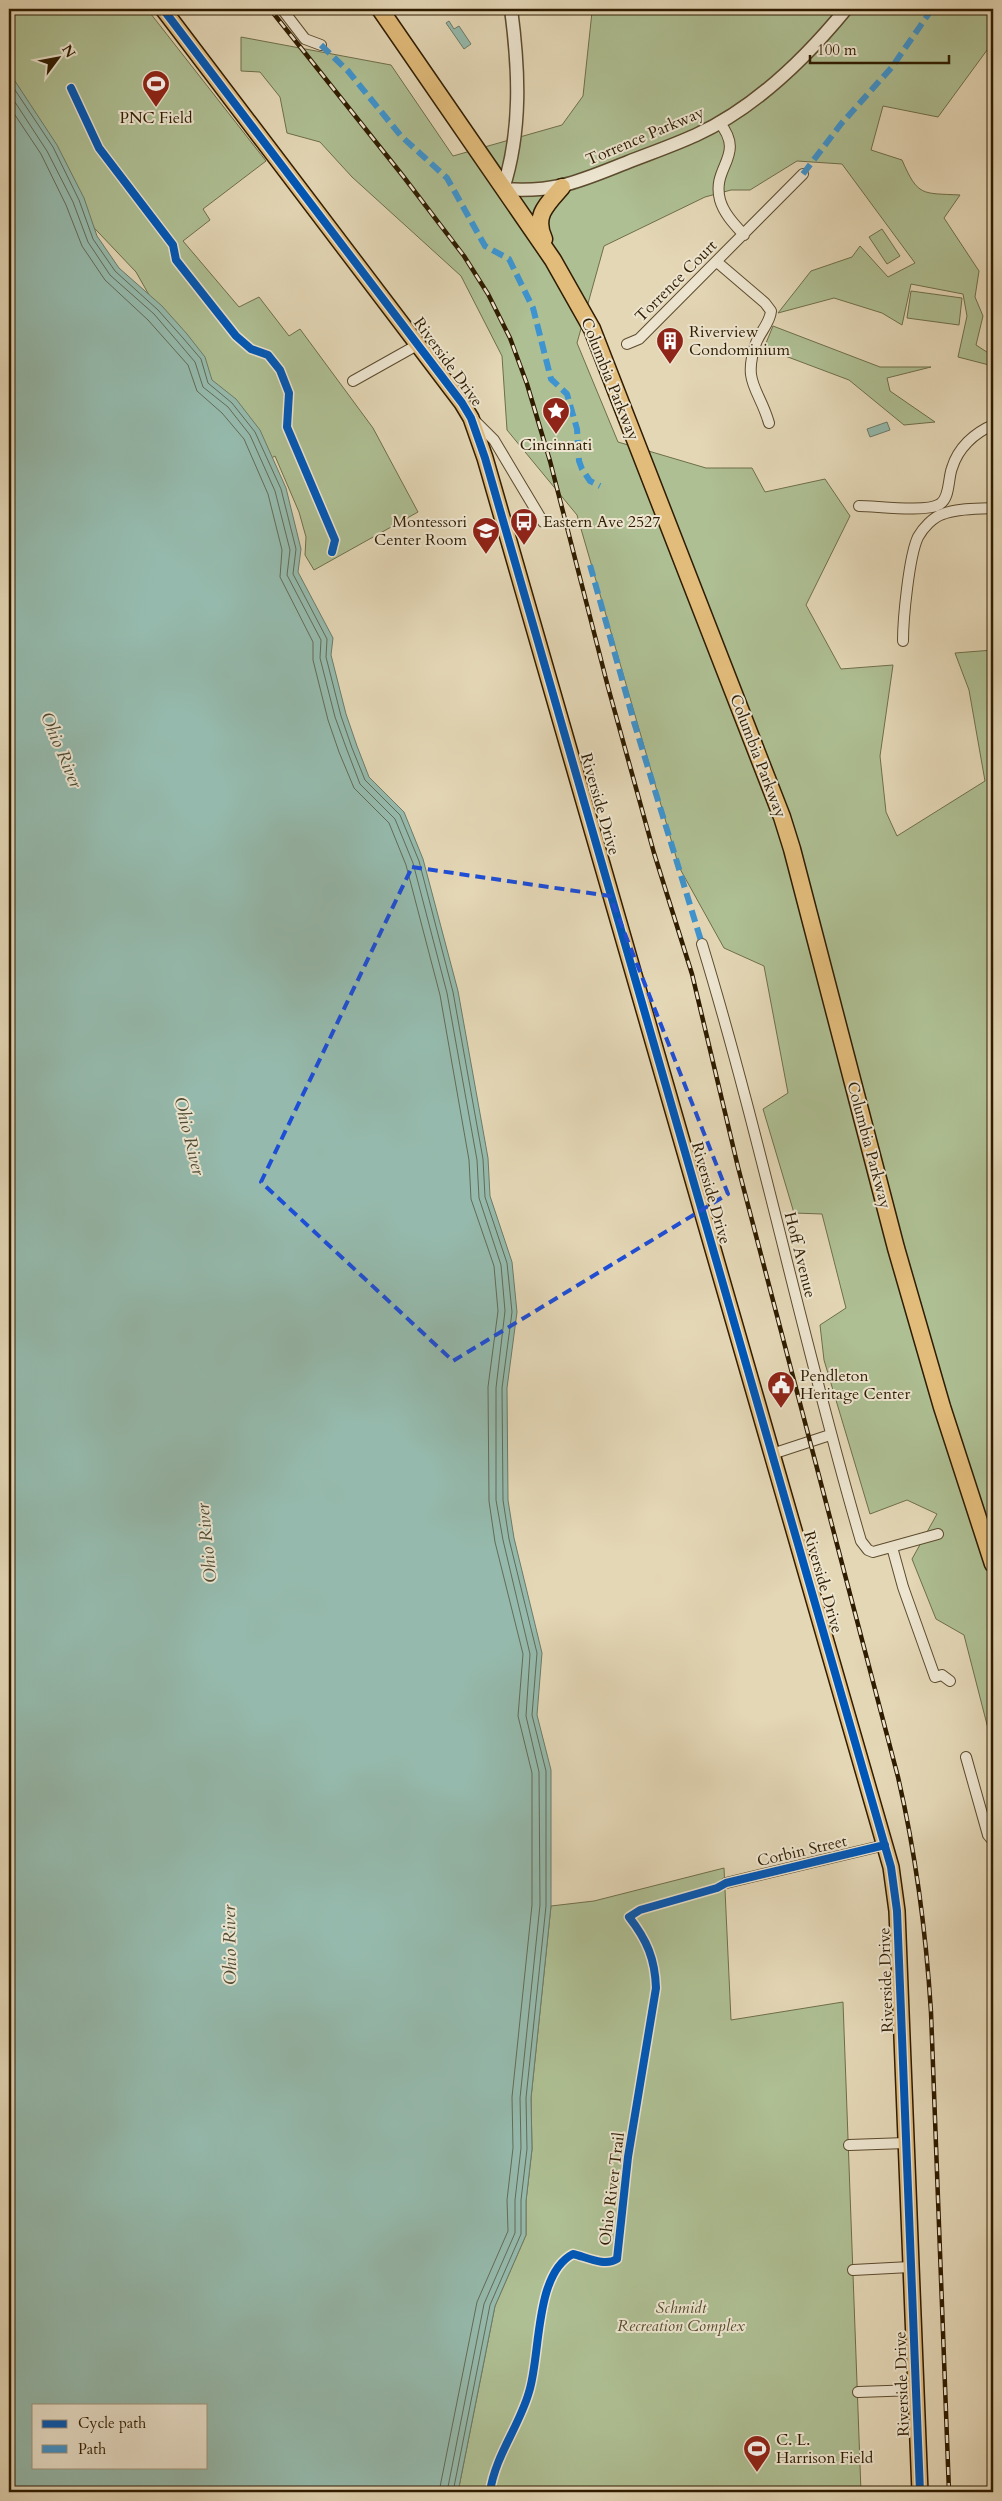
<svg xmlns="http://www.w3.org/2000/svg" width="1002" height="2501" viewBox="0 0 1002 2501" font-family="Cardo,serif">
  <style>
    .green { fill: #aebf93; stroke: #6e6e4a }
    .water { fill: #95baad; stroke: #6c7b68; fill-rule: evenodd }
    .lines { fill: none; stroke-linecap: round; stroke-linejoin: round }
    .shore { stroke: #626b56; stroke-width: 1 }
    .minor-casing { stroke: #5c4b2e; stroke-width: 12 }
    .tertiary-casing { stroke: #5c4b2e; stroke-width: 15 }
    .primary-casing { stroke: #2f1c00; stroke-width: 18 }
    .trunk-casing { stroke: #2f1c00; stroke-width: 19 }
    .minor { stroke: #ede5d0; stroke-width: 10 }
    .tertiary { stroke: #ede5d0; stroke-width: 12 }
    .primary { stroke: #e2bc7b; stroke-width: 15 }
    .trunk { stroke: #e2bc7b; stroke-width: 16 }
    .rail-casing { stroke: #2f1c00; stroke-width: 4.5 }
    .rail { stroke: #ede5d0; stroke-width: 2.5; stroke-dasharray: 8; stroke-linecap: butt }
    .quiet { stroke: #3d94d0; stroke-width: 6; stroke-dasharray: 12 6; stroke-linecap: butt }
    .cycleway-casing { stroke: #ede5d0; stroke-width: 11 }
    .cycleway { stroke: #0057b8; stroke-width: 8 }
    .marked { fill: none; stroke: #1d4ed8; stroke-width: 4; stroke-dasharray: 10 6; stroke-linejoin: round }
    .labels { text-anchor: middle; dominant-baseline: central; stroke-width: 4; stroke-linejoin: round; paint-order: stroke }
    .poi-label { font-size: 16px; fill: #2f1c00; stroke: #ede5d0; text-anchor: start }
    .street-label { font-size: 16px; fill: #2f1c00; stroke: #ede5d0 }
    .park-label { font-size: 16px; font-style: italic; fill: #554d2c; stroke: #ede5d0 }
    .water-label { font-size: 18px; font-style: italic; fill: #4e4b34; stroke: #ede5d0 }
  </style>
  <rect width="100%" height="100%" fill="#e4d7b6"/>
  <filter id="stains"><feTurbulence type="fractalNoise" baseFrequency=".004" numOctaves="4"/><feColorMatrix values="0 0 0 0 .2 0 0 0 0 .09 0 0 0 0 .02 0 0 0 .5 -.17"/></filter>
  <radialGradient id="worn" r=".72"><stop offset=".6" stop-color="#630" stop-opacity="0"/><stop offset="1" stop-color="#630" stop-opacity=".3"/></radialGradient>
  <path class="green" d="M9,9H147L266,161L203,209L210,220L183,241L239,307L259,297L289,336L300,329L373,428L418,512L314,570L305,555L306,537L299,512L275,456L249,471L136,272L80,213L9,104Z
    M570,9H990V46L938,117L883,106L871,150L902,160C918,197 922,193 960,195L944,218L979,271L975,297L983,316L976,345L993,356V366L958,357L967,316L963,294L911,284L902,325L882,313L834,298L778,313L811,271L852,257L860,246L888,277L915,263L842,164L797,161L750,190H731L705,197L604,246L577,343L618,442L706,468H752L765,492L825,479L850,516L806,605L841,669L893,665L880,756L886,812L897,836L985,781L969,690L955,653L993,650V1748L964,1635L936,1619L912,1559L937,1514L907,1500L870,1514L824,1360L820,1325L846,1308L822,1214L794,1213L763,1109L788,1093L764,966L724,948L679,867L577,515L507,430L502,356L461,276L352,177L320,142L287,133L280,97L260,72L241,71V37L391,65L453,156L562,125L583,96L592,12Z
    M882,229L900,256L887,264L869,237Z
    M911,291L962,298L959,325L907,318Z
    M773,326L880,367H931L887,378L890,391L935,422L904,425L849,380L764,348Z
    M724,1868L731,2020L843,2002L861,2492H458L495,2306L526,2235V2201L532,2149L531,2098L551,1906L594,1901Z"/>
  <path class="water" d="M449,21L454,29L459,26L471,44L464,49L446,23Z
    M9,72L57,145L84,198L97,236L119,268L162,306L187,334L205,357L212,380L236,399L260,430L286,488L301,549L298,572L333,638L331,655L346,714L357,746L369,777L404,812L423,859L458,991L488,1158L490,1196L512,1262L517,1312L507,1388L508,1500L514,1538L542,1653L537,1715L551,1770V1906L531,2098L532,2149L526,2201V2235L495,2306L458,2492H9ZM34,2405H206V2467H34Z
    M887,422L890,430L870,437L867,429Z"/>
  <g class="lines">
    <path class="shore" d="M9,81L53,147L79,200L93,239L115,271L158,310L183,338L201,359L208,383L232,403L255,432L281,489L296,549L293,574L327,639L326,657L341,716L352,748L365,780L400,815L419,861L453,992L483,1159L485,1197L507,1263L512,1312L502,1388L503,1500L509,1539L537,1653L532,1715L546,1771V1906L526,2098L527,2149L521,2200V2234L490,2305L453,2492
      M9,93L47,151L73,202L88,242L110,275L154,314L178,342L195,362L203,387L228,407L250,435L275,491L290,550L287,575L321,640L320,658L335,717L347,750L360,784L395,819L413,863L447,993L477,1160L479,1198L501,1265L505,1311L496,1388V1500L503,1540L530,1654L526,1716L539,1772L540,1905L520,2098L521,2148L515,2200V2233L484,2304L447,2492
      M9,106L41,154L66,205L82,246L105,280L148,320L188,365L197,391L222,413L244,439L268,494L282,550L280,577L313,642V660L328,720L339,752L354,788L389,823L406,865L440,995L469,1160L471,1199L494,1266L498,1311L488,1387L489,1501L495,1542L523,1654L518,1716L532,1773V1905L512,2097L513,2148L507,2200L508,2231L477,2302L439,2492"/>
    <defs>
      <path id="minor" d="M282,9L305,39L321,45
        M719,122C747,156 711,166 720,200C724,214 735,225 744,235
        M993,156V171
        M717,262L765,303L771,311C770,323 760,332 756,343C742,383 759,388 769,423
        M627,344L639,339L803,174
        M353,381L419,344
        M474,420L494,440L543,522
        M859,506C877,506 926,513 940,504C950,498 948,478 952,468C958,448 974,433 993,425
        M903,641C903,619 909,556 918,537C923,528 933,517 943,514C958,508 977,509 993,508
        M702,944C762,1141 803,1344 861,1541L868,1550L873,1552L938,1534
        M772,1454L830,1435
        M892,1547L903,1587L935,1677L942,1675L950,1681
        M966,1757L988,1835L993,1841
        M726,1883L885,1845
        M849,2145L906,2143
        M853,2270L910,2267
        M858,2392L916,2390"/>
      <path id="tertiary" d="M511,9C519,69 522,130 503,189C556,193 580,181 628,162C651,153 674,145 696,135C755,108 805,59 846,9"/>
      <path id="primary" d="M163,9L462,403L471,418L485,458L891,1867L897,1911L920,2492"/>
      <path id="trunk" d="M380,9L553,260L592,329L782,817L792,849L896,1248L942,1407L993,1564
        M544,239C533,216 547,204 562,187"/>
    </defs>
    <use href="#minor" class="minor-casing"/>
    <use href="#tertiary" class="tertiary-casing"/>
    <use href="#primary" class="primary-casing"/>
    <use href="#trunk" class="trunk-casing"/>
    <use href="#minor" class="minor"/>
    <use href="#tertiary" class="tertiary"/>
    <use href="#primary" class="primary"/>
    <use href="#trunk" class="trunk"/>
    <defs>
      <path id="rail" d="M270,9L403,176L464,256L488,294L510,338L527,384L550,461L608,687L654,853L692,974L738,1167L898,1777C916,1855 926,1932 931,2012L949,2492"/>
    </defs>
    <use href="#rail" class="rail-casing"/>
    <use href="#rail" class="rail"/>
    <path class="quiet" d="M321,45L348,71L401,136L447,178L485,246L509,259L533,308L551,379L567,394L577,429L579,461L582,469L590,481L600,486
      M803,174L841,124L892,67L932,9
      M590,565L634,722L702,944"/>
    <defs>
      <path id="cycleway" d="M163,9L462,403L471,418L485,458L891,1867L897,1911L920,2492
        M71,88L99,148L173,245L176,260L236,336L251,349L268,355L280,370L289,393L287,427L335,540L332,552
        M490,2492C495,2456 519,2427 529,2392C541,2355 534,2274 573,2254C586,2257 605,2267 617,2259L628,2157L656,1988C655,1959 647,1940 629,1917L640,1910L717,1888L726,1883L885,1845"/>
    </defs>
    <use href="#cycleway" class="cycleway-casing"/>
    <use href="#cycleway" class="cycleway"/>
  </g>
  <path class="marked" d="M412,867L610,896L728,1194L453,1361L261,1182Z"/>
  <defs>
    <symbol id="stadium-pin" viewBox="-11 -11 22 30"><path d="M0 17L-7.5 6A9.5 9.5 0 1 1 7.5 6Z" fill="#8f2418" stroke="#ede5d0"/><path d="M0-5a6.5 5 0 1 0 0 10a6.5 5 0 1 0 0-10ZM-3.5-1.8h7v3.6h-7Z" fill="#fff"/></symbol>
    <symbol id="building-pin" viewBox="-11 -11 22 30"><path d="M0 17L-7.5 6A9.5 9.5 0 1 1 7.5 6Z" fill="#8f2418" stroke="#ede5d0"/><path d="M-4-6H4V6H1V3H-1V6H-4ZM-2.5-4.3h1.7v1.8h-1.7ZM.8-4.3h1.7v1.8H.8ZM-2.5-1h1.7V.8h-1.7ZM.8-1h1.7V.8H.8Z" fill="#fff"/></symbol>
    <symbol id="sight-pin" viewBox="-11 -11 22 30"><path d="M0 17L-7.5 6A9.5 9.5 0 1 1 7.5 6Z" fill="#8f2418" stroke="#ede5d0"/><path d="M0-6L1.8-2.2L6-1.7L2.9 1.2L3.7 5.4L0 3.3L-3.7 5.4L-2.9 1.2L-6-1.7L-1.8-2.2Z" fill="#fff"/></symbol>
    <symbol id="bus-pin" viewBox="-11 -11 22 30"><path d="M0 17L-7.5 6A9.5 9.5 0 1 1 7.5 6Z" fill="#8f2418" stroke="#ede5d0"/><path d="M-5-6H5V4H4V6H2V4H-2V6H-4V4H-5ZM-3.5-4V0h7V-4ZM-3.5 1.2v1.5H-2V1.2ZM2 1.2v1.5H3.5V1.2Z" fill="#fff"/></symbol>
    <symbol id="school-pin" viewBox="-11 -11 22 30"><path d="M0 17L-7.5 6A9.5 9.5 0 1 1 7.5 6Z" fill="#8f2418" stroke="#ede5d0"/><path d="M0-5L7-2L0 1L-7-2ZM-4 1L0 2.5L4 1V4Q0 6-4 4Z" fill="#fff"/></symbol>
    <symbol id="civic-pin" viewBox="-11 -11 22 30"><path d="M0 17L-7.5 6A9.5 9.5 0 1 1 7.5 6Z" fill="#8f2418" stroke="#ede5d0"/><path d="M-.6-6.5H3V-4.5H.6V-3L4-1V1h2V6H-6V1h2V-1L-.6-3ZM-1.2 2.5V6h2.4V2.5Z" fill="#fff"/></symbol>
  </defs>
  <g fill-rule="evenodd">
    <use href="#stadium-pin" x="140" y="68" width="32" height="43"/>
    <use href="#building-pin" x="654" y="325" width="32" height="43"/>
    <use href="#sight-pin" x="540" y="395" width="32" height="43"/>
    <use href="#bus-pin" x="508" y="506" width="32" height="43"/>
    <use href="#school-pin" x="470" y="515" width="32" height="43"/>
    <use href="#civic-pin" x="765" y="1369" width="32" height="43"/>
    <use href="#stadium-pin" x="741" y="2433" width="32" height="43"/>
  </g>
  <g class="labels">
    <g class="poi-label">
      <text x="156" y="118" text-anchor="middle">PNC Field</text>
      <text x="689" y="332">Riverview<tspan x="689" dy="18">Condominium</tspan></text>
      <text x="556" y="445" text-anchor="middle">Cincinnati</text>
      <text x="467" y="522" text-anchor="end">Montessori<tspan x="467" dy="18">Center Room</tspan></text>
      <text x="543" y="522">Eastern Ave 2527</text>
      <text x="800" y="1376">Pendleton<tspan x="800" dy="18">Heritage Center</tspan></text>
      <text x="776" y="2440">C. L.<tspan x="776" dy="18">Harrison Field</tspan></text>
    </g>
    <g class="street-label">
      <text transform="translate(645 136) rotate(-23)">Torrence Parkway</text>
      <text transform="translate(676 281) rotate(-45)">Torrence Court</text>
      <text transform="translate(448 362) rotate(54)">Riverside Drive</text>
      <text transform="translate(610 379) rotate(68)">Columbia Parkway</text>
      <text transform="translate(758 756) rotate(69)">Columbia Parkway</text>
      <text transform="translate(600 804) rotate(74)">Riverside Drive</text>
      <text transform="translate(869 1145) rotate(75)">Columbia Parkway</text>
      <text transform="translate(711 1193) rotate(74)">Riverside Drive</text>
      <text transform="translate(800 1255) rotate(76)">Hoff Avenue</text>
      <text transform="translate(823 1582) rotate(74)">Riverside Drive</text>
      <text transform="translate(802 1851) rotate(-13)">Corbin Street</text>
      <text transform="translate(886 1980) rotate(-92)">Riverside Drive</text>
      <text transform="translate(612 2189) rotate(-83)">Ohio River Trail</text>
      <text transform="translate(902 2384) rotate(-92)">Riverside Drive</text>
    </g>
    <g class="park-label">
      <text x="681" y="2308">Schmidt<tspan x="681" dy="18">Recreation Complex</tspan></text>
    </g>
    <g class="water-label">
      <text transform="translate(61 750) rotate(67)">Ohio River</text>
      <text transform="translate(189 1136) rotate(76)">Ohio River</text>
      <text transform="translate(207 1543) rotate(-96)">Ohio River</text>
      <text transform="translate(230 1945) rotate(-91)">Ohio River</text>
    </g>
  </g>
  <rect width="1002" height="2501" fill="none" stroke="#e4d7b6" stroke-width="30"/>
  <rect x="10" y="10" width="982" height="2481" fill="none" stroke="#2f1c00" stroke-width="2.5"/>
  <rect x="15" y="15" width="972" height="2471" fill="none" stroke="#2f1c00"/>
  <rect x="32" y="2404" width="175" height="65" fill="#ede5d0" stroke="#a1957d"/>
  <rect x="42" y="2420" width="25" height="8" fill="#0057b8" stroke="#a1957d"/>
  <text x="78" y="2428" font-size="15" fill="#2f1c00">Cycle path</text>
  <rect x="42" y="2445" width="25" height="8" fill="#3d94d0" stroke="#a1957d"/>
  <text x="78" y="2454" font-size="15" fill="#2f1c00">Path</text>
  <g transform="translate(58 58) rotate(58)" stroke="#ede5d0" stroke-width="4" paint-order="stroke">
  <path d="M0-4L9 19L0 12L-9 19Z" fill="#2f1c00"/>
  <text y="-8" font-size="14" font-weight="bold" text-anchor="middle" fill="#2f1c00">N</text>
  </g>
  <path d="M810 55v8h139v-8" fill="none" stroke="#2f1c00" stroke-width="2.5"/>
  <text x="817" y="55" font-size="15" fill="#2f1c00" stroke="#ede5d0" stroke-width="4" paint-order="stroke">100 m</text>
  <rect width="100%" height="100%" filter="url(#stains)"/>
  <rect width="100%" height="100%" fill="url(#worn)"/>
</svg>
